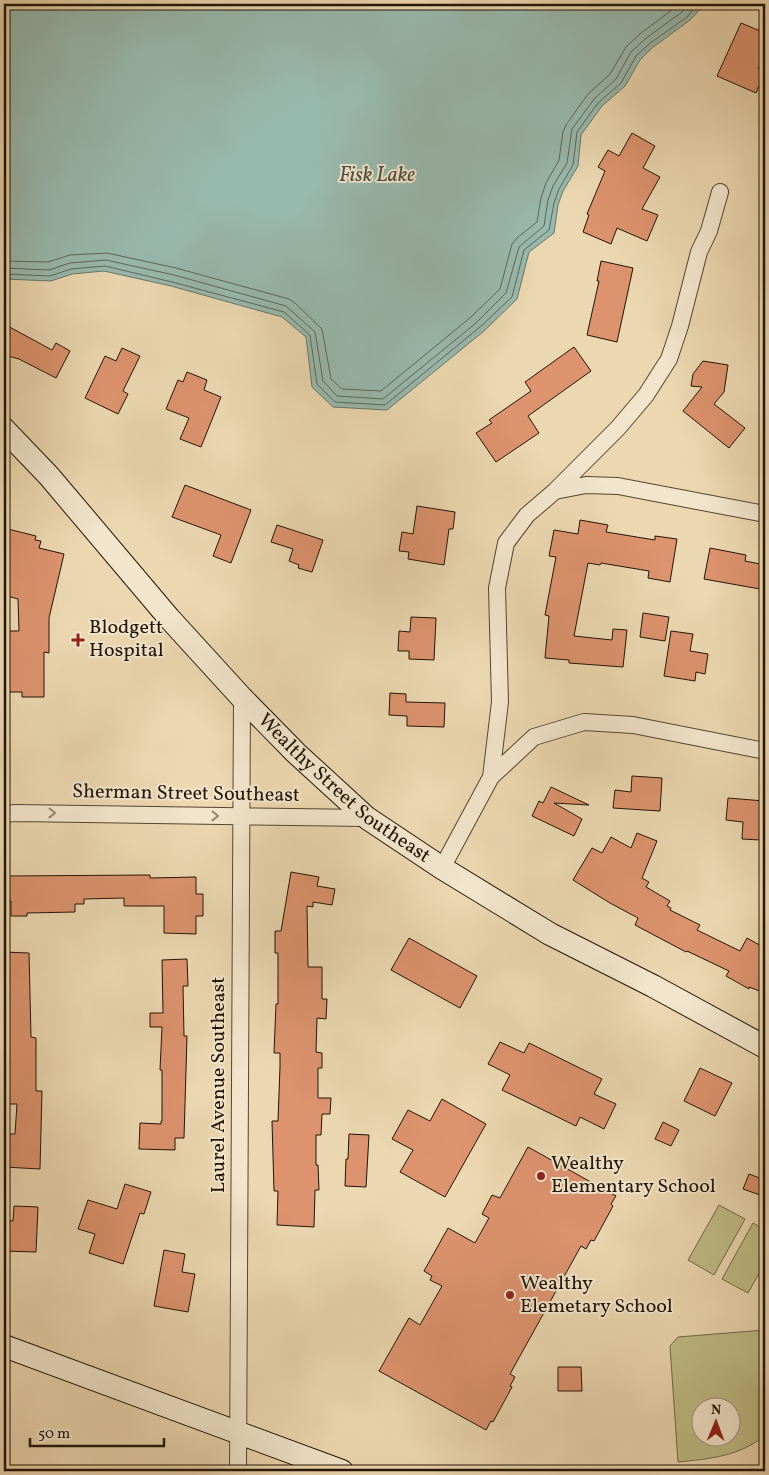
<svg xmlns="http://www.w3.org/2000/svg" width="769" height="1475" viewBox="0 0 769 1475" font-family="Vollkorn,serif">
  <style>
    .green { fill: #c0bc86; stroke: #716846; fill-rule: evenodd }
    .water { fill: #98b9ae; stroke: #69776a }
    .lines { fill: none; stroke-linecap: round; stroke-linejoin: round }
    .shore { stroke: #5d665a; stroke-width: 1 }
    .building { fill: #dc936e; stroke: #221405 }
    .minor-casing { stroke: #544530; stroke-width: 18 }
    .secondary-casing { stroke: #221405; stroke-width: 24 }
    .minor { stroke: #f2e5cc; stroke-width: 16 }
    .secondary { stroke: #f2e5cc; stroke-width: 22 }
    .oneway { stroke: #948772 }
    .poi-dot { fill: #8f2418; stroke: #f2e5cc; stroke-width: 2 }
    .labels { text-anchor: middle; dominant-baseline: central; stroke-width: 4; stroke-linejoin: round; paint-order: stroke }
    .poi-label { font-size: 20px; fill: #221405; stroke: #f2e5cc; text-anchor: start }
    .street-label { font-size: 20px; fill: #221405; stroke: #f2e5cc }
    .water-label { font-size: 21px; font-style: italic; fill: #4b4e40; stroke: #f2e5cc }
  </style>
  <rect width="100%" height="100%" fill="#ebd7b0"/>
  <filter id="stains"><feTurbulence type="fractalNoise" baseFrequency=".004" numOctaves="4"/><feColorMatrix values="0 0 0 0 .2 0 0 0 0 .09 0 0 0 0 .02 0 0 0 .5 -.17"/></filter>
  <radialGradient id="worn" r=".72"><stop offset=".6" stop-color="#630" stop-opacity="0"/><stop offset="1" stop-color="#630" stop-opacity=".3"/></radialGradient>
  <path class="green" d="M719,1205L745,1219L714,1275L688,1260Z
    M753,1223L765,1230V1263L748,1293L722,1279Z
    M765,1330V1435C741,1456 709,1459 678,1462L670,1346L678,1337ZM702,1408H732V1438H702Z"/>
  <path class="water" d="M4,4H705L690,20L652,48L640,60L625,86L602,106L581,135L578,166L563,191L558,205L554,233L529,252L517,299L484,331L387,410L333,407L312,387L306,337L282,317L171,286L104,271L72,274L51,281L4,279Z"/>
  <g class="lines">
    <path class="shore" d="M4,261L48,262L70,255L107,253L176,268L289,299L295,303L322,329L331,379L342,389L381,391L471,317L500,289L512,244L517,238L537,222L541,198L546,183L559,160L563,132L566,125L588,94L610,74L626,47L641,33L680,4
      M4,268L49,270L70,263L106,260L174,275L286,306L315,332L323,381L337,396L383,399L476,323L506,293L519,247L544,226L548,200L553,186L567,163L572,129L594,99L616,79L631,52L645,39L682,12L690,4
      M4,274L50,276L71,269L105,266L172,282L284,312L310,335L317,384L335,402L385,405L480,327L512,297L524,250L549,230L554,203L559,189L573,165L577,132L598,103L621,83L636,56L649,44L687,17L698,4"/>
  </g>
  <path class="building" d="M741,23L765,33V53L758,69L765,72L756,93L717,76Z
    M632,133L655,146L643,168L660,177L642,209L658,215L647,241L617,228L611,244L583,232L589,215L587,214L605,171L598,167L608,150L619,156Z
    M601,261L633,268L617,342L587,335L599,281H597Z
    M4,324L52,350L56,343L70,351L56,378L19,359L4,355Z
    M574,347L591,371L528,416L539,433L496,462L476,433L492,423L489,420L531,391L525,382Z
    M122,348L140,356L123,391L128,394L118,414L85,398L105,356L116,361Z
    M703,361L728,365L724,392L714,404L745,428L729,448L683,411L702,387L691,386L693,374Z
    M187,372L207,380L204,390L221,397L201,447L180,439L189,418L166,409L178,380L183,382Z
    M185,485L251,510L231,563L213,556L221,535L172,517Z
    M417,506L455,512L453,529H449L444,565L408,559L409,552L399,551L402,532L413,534Z
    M580,520L608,525L606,532L655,540V536L677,539L670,582L648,578L649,571L601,563L600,565L588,563L574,636L612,640L613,629L627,630L623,667L569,663V660L545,658L549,616L545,615L556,557L549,556L554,530L578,534Z
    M277,525L323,540L312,572L298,568L299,565L289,561L293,549L271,542Z
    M4,528L36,536L35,540L41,541L39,548L64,554L49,618V653L44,652V697H22V692H4V631H19L18,599L4,595Z
    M710,548L746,555L745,561L765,565V585L761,584L760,589L704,579Z
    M643,613L669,617L665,641L640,637Z
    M411,617L436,618L434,660L409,659V651H398L399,631L410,632Z
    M671,631L693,634L690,651L708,654L705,674L696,672L695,681L664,676Z
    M390,693L406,694V702L445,703L444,727L407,726V716L389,715Z
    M632,776L662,778L660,811L613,808L615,790L631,792Z
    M551,787L589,805L554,803L582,819L574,836L532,816L539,801L543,803Z
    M728,798L764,801L760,840L742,839L743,822L726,820Z
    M637,833L657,841L642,878L649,882L646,887L670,901L667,906L671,908L670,910L700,925L697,930L740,951L747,938L765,948V993L749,987V989L726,976L729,971L687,951L686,952L635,925L638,918L610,903L573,880L592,848L602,853L611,837L631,848Z
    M291,872L319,877L317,886L335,889L332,905L313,902V907L307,906L308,967H322V999H327L326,1019L317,1018L316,1052L322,1053V1068H318V1098H331L330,1114H322L321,1135H316V1165H318L319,1190H315L314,1227L277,1225L278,1191H274L272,1121H278L280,1067V1053H274L276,1004H278V953H275V931H281Z
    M150,875V878L196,877V894H203V916H196V934L164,933V906H124V898L84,899V904H75V912L27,913V916H11V901H4V876Z
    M409,938L477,976L460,1008L391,970Z
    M4,952L29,953L31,1037L36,1038V1091H42L40,1169L4,1167V1134H15L17,1104H5L4,1065L7,1014L6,985H4Z
    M187,959L188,986H183L184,1036H187L184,1138H175V1150L139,1149L140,1123L161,1124V1121H162V1070H160L162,1027H150V1013H163L162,960Z
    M500,1042L524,1053L529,1043L602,1079L594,1094L616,1104L604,1129L580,1117L576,1126L502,1090L510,1075L488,1064Z
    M700,1068L732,1083L715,1116L684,1101Z
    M442,1099L486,1124L445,1197L400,1172L413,1150L392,1139L408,1110L430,1121Z
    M663,1122L679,1130L671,1146L655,1139Z
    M349,1134L369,1135L366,1187L345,1186L346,1159H348Z
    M528,1147L616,1196L611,1204L613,1206L594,1241L591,1240L586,1249L581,1246L510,1374L515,1377L510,1386L512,1387L493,1422L491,1421L486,1430L379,1371L409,1318L420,1325L442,1286L430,1280L432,1276L424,1271L448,1228L475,1243L489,1218L482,1214L492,1195L500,1198Z
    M749,1174L765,1180L760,1195L743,1189Z
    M125,1184L151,1192L144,1214L140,1213L123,1264L89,1253L95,1234L78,1229L88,1200L117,1209Z
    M14,1206L38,1207L36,1252L4,1251V1220L13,1221Z
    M164,1250L185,1254L182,1272L195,1274L188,1312L154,1306Z
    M558,1367H581L582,1391H558Z"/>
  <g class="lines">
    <defs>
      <path id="minor" d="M555,491L586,485L618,486L765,514
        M491,777L500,702L497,588L506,543L527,515L555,491L618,428L646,395L669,359L680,326L699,252L709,231L720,192
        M4,814L16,813L367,818
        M442,868L491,777L534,737L584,722L633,725L765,751
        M238,1471L242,698"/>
      <g id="secondary">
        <path id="s1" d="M4,429L49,476L169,618L242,698L296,753L367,818L442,868L550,934L653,986L765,1047"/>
        <path d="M4,1346L342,1471"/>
      </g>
    </defs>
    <use href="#minor" class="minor-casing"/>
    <use href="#secondary" class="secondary-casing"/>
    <use href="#minor" class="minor"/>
    <use href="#secondary" class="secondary"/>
  </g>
  <defs><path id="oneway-chevron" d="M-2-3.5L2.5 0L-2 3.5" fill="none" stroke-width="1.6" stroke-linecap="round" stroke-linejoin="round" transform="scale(1.25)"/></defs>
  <g class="oneway">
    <use href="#oneway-chevron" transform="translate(52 813) rotate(1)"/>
    <use href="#oneway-chevron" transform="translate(215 816) rotate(1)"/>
  </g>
  <g class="poi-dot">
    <path d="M75.5 632.5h5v5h5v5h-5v5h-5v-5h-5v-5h5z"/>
    <circle cx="541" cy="1176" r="5"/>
    <circle cx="510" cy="1295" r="5"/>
  </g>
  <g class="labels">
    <g class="poi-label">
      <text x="89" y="628">Blodgett<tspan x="89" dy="23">Hospital</tspan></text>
      <text x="551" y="1164">Wealthy<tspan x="551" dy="23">Elementary School</tspan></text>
      <text x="520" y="1284">Wealthy<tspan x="520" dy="23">Elemetary School</tspan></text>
    </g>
    <g class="street-label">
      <text stroke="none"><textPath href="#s1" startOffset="496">Wealthy Street Southeast</textPath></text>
      <text transform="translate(186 794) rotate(1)">Sherman Street Southeast</text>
      <text transform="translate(219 1085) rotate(-90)">Laurel Avenue Southeast</text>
    </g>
    <g class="water-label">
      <text x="377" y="175">Fisk Lake</text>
    </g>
  </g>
  <rect width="769" height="1475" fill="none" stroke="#ebd7b0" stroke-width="20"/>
  <rect x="5" y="5" width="759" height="1465" fill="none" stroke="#221405" stroke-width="2.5"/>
  <rect x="10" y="10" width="749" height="1455" fill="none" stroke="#221405"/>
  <g transform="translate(716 1422) rotate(1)"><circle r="24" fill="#f2e5cc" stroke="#9f917c"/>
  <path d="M0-4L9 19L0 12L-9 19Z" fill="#8f2418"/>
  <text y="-8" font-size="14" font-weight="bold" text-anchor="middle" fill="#221405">N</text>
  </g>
  <path d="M30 1438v8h134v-8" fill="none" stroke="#221405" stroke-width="2.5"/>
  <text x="38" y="1438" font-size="15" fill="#221405" stroke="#f2e5cc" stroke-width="4" paint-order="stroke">50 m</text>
  <rect width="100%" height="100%" filter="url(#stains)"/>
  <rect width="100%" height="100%" fill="url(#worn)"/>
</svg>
